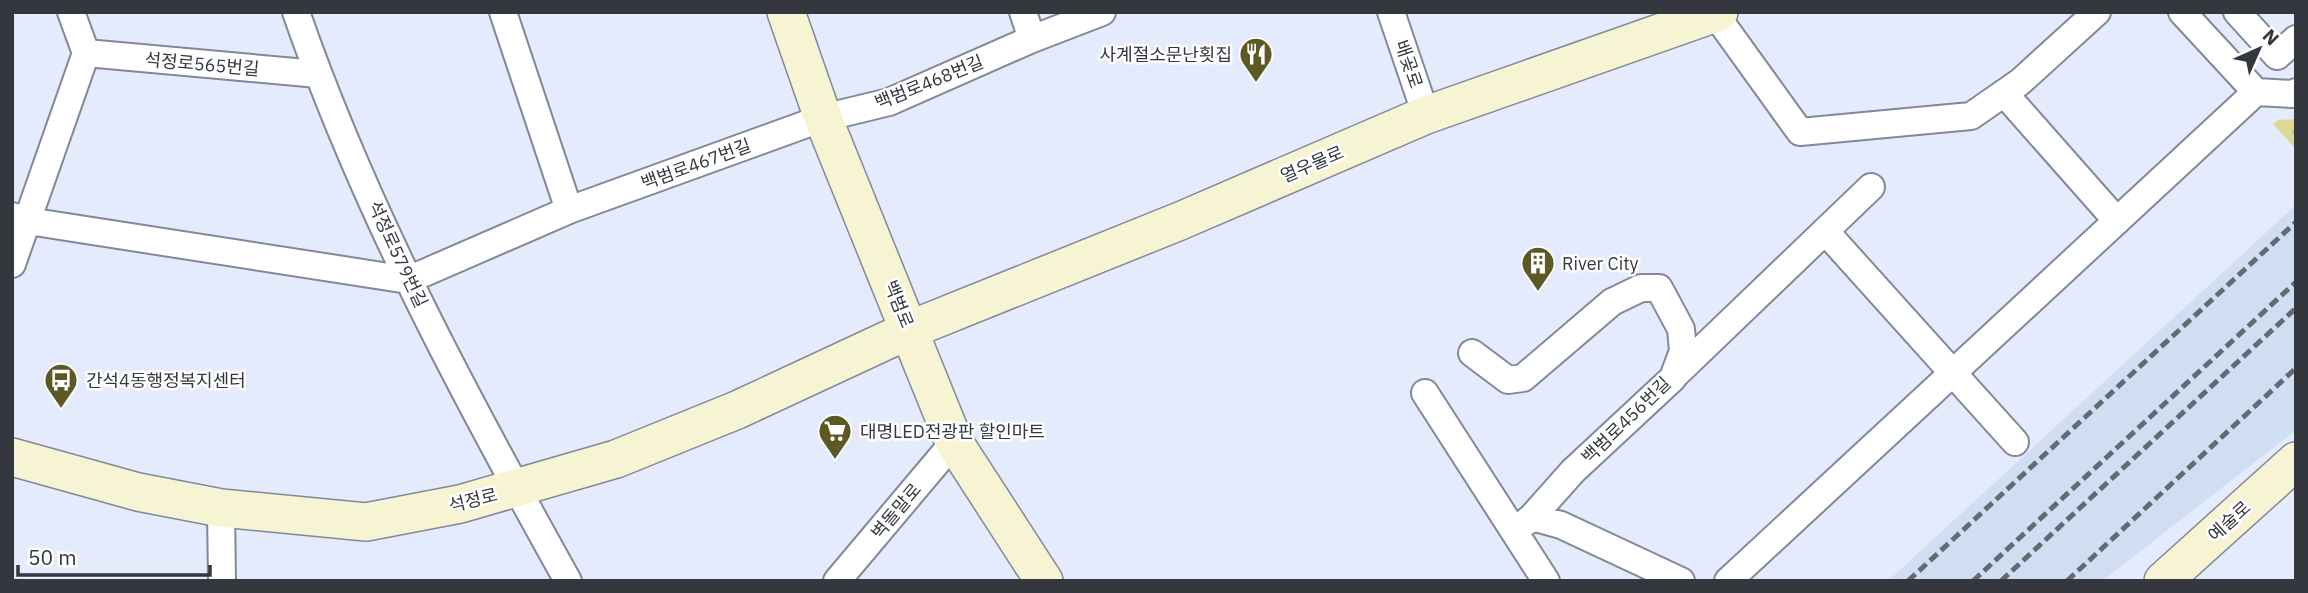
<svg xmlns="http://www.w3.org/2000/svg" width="2308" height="593" viewBox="0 0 2308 593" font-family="'IBM Plex Sans','Noto Sans KR',sans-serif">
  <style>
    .built { fill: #d0ddf3 }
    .grass { fill: url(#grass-tufts) }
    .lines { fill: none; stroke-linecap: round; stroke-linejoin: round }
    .street-casing { stroke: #818998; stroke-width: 30 }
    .secondary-casing { stroke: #818998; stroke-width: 40 }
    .street { stroke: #fff; stroke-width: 26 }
    .secondary { stroke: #f6f4d2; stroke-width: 37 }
    .rail { stroke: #646972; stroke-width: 5; stroke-dasharray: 10 5; stroke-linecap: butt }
    .labels { text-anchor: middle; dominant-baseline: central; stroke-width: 5; stroke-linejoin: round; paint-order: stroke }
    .poi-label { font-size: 18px; fill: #34373e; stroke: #fff; text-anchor: start }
    .street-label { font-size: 18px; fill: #34373e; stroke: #fff }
  </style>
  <defs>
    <pattern id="grass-tufts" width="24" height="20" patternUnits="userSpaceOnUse" patternTransform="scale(1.75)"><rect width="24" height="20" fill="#dbd898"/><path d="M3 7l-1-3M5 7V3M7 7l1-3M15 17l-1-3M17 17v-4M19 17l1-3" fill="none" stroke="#bdba84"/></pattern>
  </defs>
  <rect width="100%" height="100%" fill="#e3ebfc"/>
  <path class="built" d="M2296,205V430L2102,581H1888Z"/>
  <path class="grass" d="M2296,119V149L2273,124L2279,120Z"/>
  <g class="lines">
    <defs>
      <path id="street" d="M71,12L86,53L318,74
        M296,12C365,211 466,398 568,581
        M503,12L569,210
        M1023,12L1032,39
        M1391,12L1426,115
        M2182,12L2256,92L2293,94L2296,92
        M2237,12L2277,56L2296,39
        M1715,14L1800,132L1971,116L2020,82L2097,12
        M2004,93L2117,221
        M12,216L28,221L408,280L569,210L823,118L889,102L1032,39L1102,12
        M1825,231L2015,442
        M12,264L86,53
        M1472,353L1508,380L1523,378L1612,302L1641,288H1659L1681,329L1683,351L1673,378L1573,471L1532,517
        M1676,374L1871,187
        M1425,393L1546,581
        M221,508L222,581
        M1521,526L1532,517L1561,525L1681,581
        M837,581L954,442
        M1728,581L2256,92"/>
      <path id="secondary" d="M786,12L823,118L954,442L1044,581
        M12,457L138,492L221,508L366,522L460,504L616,459L737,410L909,330L1180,221L1426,115L1719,12
        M2163,581L2296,461"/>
    </defs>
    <use href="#street" class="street-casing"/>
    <use href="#secondary" class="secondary-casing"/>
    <use href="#street" class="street"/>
    <use href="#secondary" class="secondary"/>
    <path class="rail" d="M1908,581L2296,222
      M1973,581L2296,282
      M2001,581L2296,308
      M2067,581L2296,368"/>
  </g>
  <defs>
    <symbol id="restaurant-pin" viewBox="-11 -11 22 30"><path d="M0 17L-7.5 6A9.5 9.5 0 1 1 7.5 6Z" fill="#5c5925" stroke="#fff"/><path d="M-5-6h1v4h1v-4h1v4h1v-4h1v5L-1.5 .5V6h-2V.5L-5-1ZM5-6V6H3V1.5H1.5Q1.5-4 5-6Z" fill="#fff"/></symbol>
    <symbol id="building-pin" viewBox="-11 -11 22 30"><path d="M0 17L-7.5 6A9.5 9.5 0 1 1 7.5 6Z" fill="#5c5925" stroke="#fff"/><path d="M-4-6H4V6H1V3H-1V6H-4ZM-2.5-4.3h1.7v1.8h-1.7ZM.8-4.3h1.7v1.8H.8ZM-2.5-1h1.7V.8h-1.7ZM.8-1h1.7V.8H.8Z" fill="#fff"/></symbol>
    <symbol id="bus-pin" viewBox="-11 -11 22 30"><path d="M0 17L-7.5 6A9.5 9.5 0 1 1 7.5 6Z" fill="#5c5925" stroke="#fff"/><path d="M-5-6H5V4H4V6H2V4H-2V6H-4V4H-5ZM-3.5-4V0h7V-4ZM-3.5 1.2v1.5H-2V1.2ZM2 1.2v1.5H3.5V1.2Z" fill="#fff"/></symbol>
    <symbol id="supermarket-pin" viewBox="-11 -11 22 30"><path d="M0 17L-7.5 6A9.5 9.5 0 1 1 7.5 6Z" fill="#5c5925" stroke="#fff"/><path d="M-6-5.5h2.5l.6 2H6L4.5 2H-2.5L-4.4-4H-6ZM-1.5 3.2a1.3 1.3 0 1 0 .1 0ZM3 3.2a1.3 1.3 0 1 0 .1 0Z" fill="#fff"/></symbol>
  </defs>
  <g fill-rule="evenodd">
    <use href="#restaurant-pin" x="1237" y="35" width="38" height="52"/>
    <use href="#building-pin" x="1519" y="244" width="38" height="52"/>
    <use href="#bus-pin" x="42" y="361" width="38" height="52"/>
    <use href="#supermarket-pin" x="816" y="412" width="38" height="52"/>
  </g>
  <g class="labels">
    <g class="poi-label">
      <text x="1232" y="54" text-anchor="end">사계절소문난횟집</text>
      <text x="1562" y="263">River City</text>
      <text x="86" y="380">간석4동행정복지센터</text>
      <text x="860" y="431">대명LED전광판 할인마트</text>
    </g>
    <g class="street-label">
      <text transform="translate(202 64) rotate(5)">석정로565번길</text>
      <text transform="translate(1409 64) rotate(71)">배곶로</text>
      <text transform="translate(929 82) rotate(-22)">백범로468번길</text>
      <text transform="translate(696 164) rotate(-20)">백범로467번길</text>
      <text transform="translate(1312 164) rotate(-23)">열우물로</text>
      <text transform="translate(398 254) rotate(65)">석정로579번길</text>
      <text transform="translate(899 304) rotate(68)">백범로</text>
      <text transform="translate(1626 420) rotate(-44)">백범로456번길</text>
      <text transform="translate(473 500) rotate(-14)">석정로</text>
      <text transform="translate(896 511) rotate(-50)">벽돌말로</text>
      <text transform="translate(2229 521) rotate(-42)">예술로</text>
    </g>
  </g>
  <rect width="2308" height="593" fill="none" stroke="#34373e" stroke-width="28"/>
  <g transform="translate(2259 49) rotate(45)" stroke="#ffffff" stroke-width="5" paint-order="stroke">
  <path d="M0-5L12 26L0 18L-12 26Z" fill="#34373e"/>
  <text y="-10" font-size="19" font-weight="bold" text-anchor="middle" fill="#34373e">N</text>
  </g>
  <path d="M18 565v10h192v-10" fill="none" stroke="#34373e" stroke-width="3.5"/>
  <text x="28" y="565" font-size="21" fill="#34373e" stroke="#ffffff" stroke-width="5" paint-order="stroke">50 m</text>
</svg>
